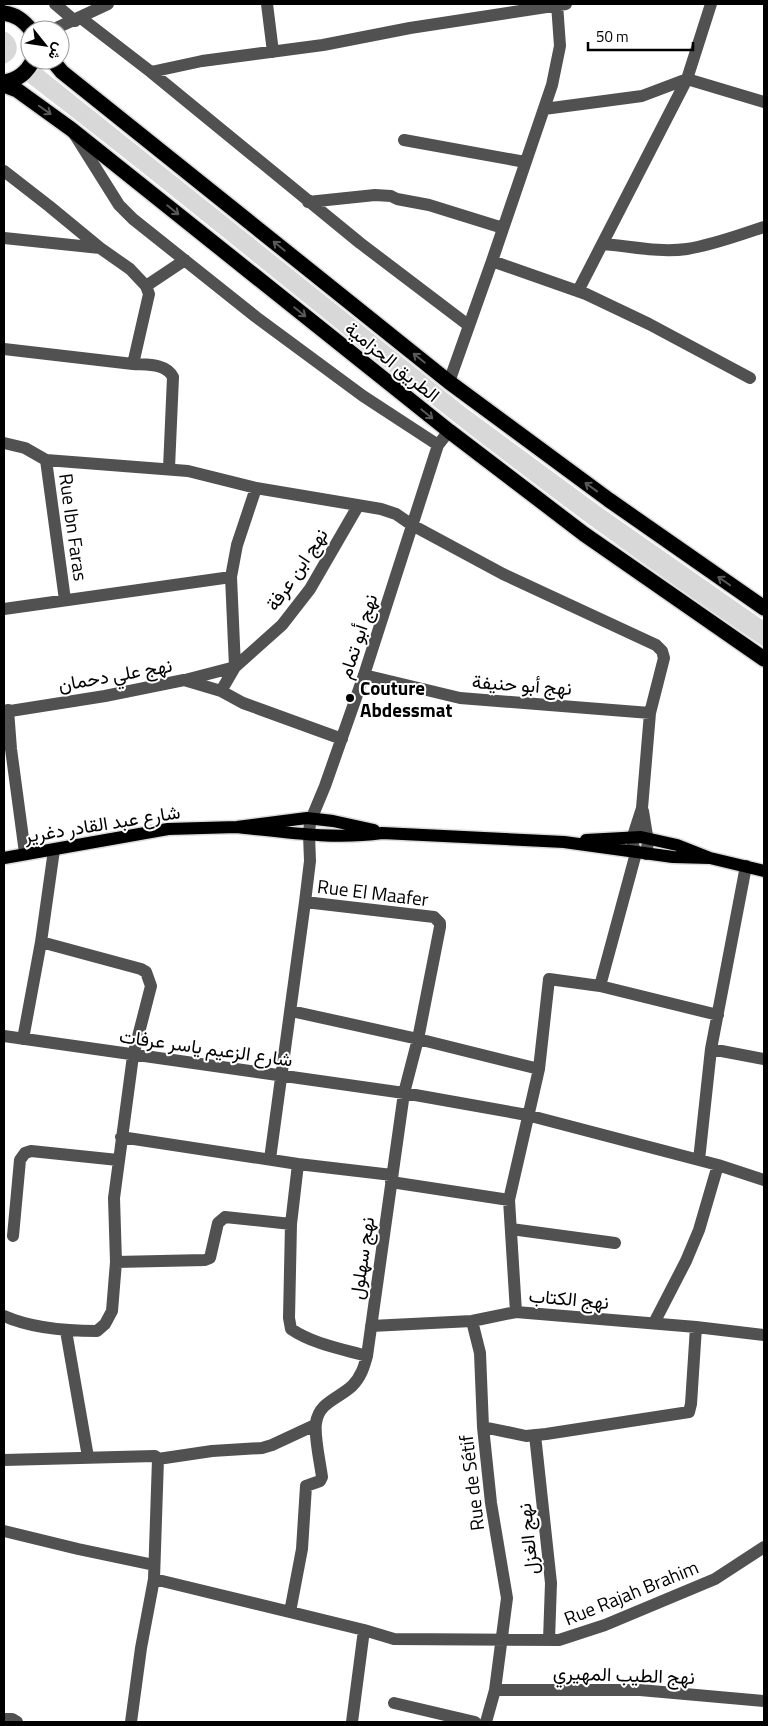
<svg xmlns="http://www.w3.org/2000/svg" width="768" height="1726" viewBox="0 0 768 1726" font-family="'Titillium Web',Vazirmatn,sans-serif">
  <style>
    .green { fill: #d8d8d8 }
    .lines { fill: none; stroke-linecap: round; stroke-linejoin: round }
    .major-casing { stroke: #dbdbdb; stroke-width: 15 }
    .highway-casing { stroke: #dbdbdb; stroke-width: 18 }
    .minor { stroke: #515151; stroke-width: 12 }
    .major { stroke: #000; stroke-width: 12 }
    .highway { stroke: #000; stroke-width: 15 }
    .oneway { stroke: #595959 }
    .poi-dot { fill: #000; stroke: #fff; stroke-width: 2 }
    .labels { text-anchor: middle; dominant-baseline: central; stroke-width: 4; stroke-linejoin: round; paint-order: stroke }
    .street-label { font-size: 19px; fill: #000; stroke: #fff }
    .poi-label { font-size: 19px; font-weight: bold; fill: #000; stroke: #fff; text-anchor: start }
  </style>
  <rect width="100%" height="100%" fill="#fff"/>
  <path class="green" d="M4,31C20,37 22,58 4,64Z
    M39,67L466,408L602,508L764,621V647C732,626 700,603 668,581C446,426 242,247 27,82Z"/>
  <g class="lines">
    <defs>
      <path id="major" d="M237,827C285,832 333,840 382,833L564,842L673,857L710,858
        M586,840L641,837L677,845L710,858L764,871
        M4,858L168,829L237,827L307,818L333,821L374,830"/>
      <path id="highway" d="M4,13C16,15 23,20 31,30
        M52,60L62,72L449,382L609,500L764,608
        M4,82C18,80 27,73 33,60
        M4,85L17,90L71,129L449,431L584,534L764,659"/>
    </defs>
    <use href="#major" class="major-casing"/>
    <use href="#highway" class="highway-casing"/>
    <path class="minor" d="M55,4L75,21
      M267,4L273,52
      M81,18L151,72L360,243L468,325
      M52,30L108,4
      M151,72L202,61L323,45L410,28L566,4
      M544,109L642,96L687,79L711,4
      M75,135L119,205L133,219L256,317L363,396L438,445
      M404,140L525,162
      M4,171L49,206L100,248L130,269L146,286L149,294L133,364C147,365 166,363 173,377L169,468
      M308,202L375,195L391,196L397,199L429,205L503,228
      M4,238L100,248
      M603,244C630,246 659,253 687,249C713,245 739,235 764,227
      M492,261L586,294L649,324L750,378
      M146,286L185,260
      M578,291L687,79L764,102
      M4,349L133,364
      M449,382L492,261L552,85L560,46L557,4
      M4,443L25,448L46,460L188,471L256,488L381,509L396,514L412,525L503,574L656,645L662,651L664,658L650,713L642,808L633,836V845L636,853L600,986
      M46,460L65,600
      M4,609L231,577
      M235,667L231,577L237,545L256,488
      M364,675L460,698L650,713
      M185,680L235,667
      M221,691L235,667L282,625L310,589L358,506
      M8,710L11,749L25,853
      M4,712L105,696L184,680L221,691L243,703L342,739
      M643,811L648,842L646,854
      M291,1011L418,1039L539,1069L509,1200L516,1312
      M4,1036L404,1093L527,1115L718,1165L764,1180
      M23,1039L41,942L54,850
      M711,1049L764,1059
      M539,1069L549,979L600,986L718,1015
      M121,1137L298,1164L392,1175
      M270,1159L305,902L310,861L309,835L310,822L325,786L364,675L438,445L449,431
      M699,1160L711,1049L746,866
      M298,1164L291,1224L289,1318L291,1329C313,1344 342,1349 367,1356
      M391,1182L509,1200
      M511,1229L615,1243
      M13,1236L20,1160L25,1153L31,1151L118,1160
      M116,1262L205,1260L210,1258L218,1223L225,1217L291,1224
      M4,1316C31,1328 67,1331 97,1331L105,1324L112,1311L116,1262L114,1198L133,1056L151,986L146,972L141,969L41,942
      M472,1321L480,1353L483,1427L491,1503L507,1598L495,1690L486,1722
      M654,1323L686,1261L699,1230L718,1165
      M371,1326L472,1321L516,1312L696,1327L764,1335
      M66,1331L88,1457
      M483,1427L526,1436L546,1434L689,1412L691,1404L696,1327
      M535,1435L551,1583L549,1640
      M158,1459L212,1451L262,1448L272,1445L315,1425
      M4,1460L155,1456L158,1459L154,1579L141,1648L131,1722
      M4,1531L78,1549L154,1565
      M154,1579L364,1630L394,1639L559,1640L605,1625L715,1579L764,1547
      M290,1612L302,1549L306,1486L320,1481L322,1477C320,1462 314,1436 316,1423C319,1402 338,1399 352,1386C361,1377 364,1367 367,1356L404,1093L418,1039L440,927V923L434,917L305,902
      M495,1690H640L764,1701
      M394,1703L475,1722
      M4,1719H12L17,1722
      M352,1722L364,1630"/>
    <use href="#major" class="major"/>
    <use href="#highway" class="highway"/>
  </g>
  <defs><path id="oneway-shaft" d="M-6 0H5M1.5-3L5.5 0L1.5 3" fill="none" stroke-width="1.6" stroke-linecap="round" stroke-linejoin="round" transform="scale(1.25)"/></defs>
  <g class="oneway">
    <use href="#oneway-shaft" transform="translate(45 110) rotate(35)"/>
    <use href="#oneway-shaft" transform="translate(173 210) rotate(39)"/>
    <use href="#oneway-shaft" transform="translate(279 246) rotate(-141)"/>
    <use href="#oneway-shaft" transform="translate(300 312) rotate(39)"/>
    <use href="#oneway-shaft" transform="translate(419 358) rotate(-141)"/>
    <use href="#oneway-shaft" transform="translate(427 414) rotate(39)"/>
    <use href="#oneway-shaft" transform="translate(591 487) rotate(-144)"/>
    <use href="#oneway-shaft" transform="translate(724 581) rotate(-145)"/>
  </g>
  <circle class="poi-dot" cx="350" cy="698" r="5"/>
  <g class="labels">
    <g class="street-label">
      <text transform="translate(393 361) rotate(39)">الطريق الحزامية</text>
      <text transform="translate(74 527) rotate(82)">Rue Ibn Faras</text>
      <text transform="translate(296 569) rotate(-56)">نهج ابن عرفة</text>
      <text transform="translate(357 636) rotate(-72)">نهج أبو تمام</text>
      <text transform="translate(115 674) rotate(-10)">نهج علي دحمان</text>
      <text transform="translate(522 684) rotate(4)">نهج أبو حنيفة</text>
      <text transform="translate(102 823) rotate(-9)">شارع عبد القادر دغرير</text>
      <text transform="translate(373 892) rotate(7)">Rue El Maafer</text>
      <text transform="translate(206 1047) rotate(8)">شارع الزعيم ياسر عرفات</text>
      <text transform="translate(361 1258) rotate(-82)">نهج سهلول</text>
      <text transform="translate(569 1298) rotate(5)">نهج الكتاب</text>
      <text transform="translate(471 1483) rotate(-97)">Rue de Sétif</text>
      <text transform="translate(527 1539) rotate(-96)">نهج الغزل</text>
      <text transform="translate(631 1592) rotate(-22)">Rue Rajah Brahim</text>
      <text transform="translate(624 1674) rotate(2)">نهج الطيب المهيري</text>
    </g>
    <g class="poi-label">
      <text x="360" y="687">Couture<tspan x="360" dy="22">Abdessmat</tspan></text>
    </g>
  </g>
  <rect width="768" height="1726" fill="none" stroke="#000000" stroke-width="10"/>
  <g transform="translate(45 45) rotate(120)"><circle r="24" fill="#ffffff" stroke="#999999"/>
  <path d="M0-4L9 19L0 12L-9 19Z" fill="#000000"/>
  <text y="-8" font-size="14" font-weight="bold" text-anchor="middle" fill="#000000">ش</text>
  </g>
  <path d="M588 42v8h105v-8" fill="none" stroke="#000000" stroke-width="2.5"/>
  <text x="596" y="42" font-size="15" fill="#000000" stroke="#ffffff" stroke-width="4" paint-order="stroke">50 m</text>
</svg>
